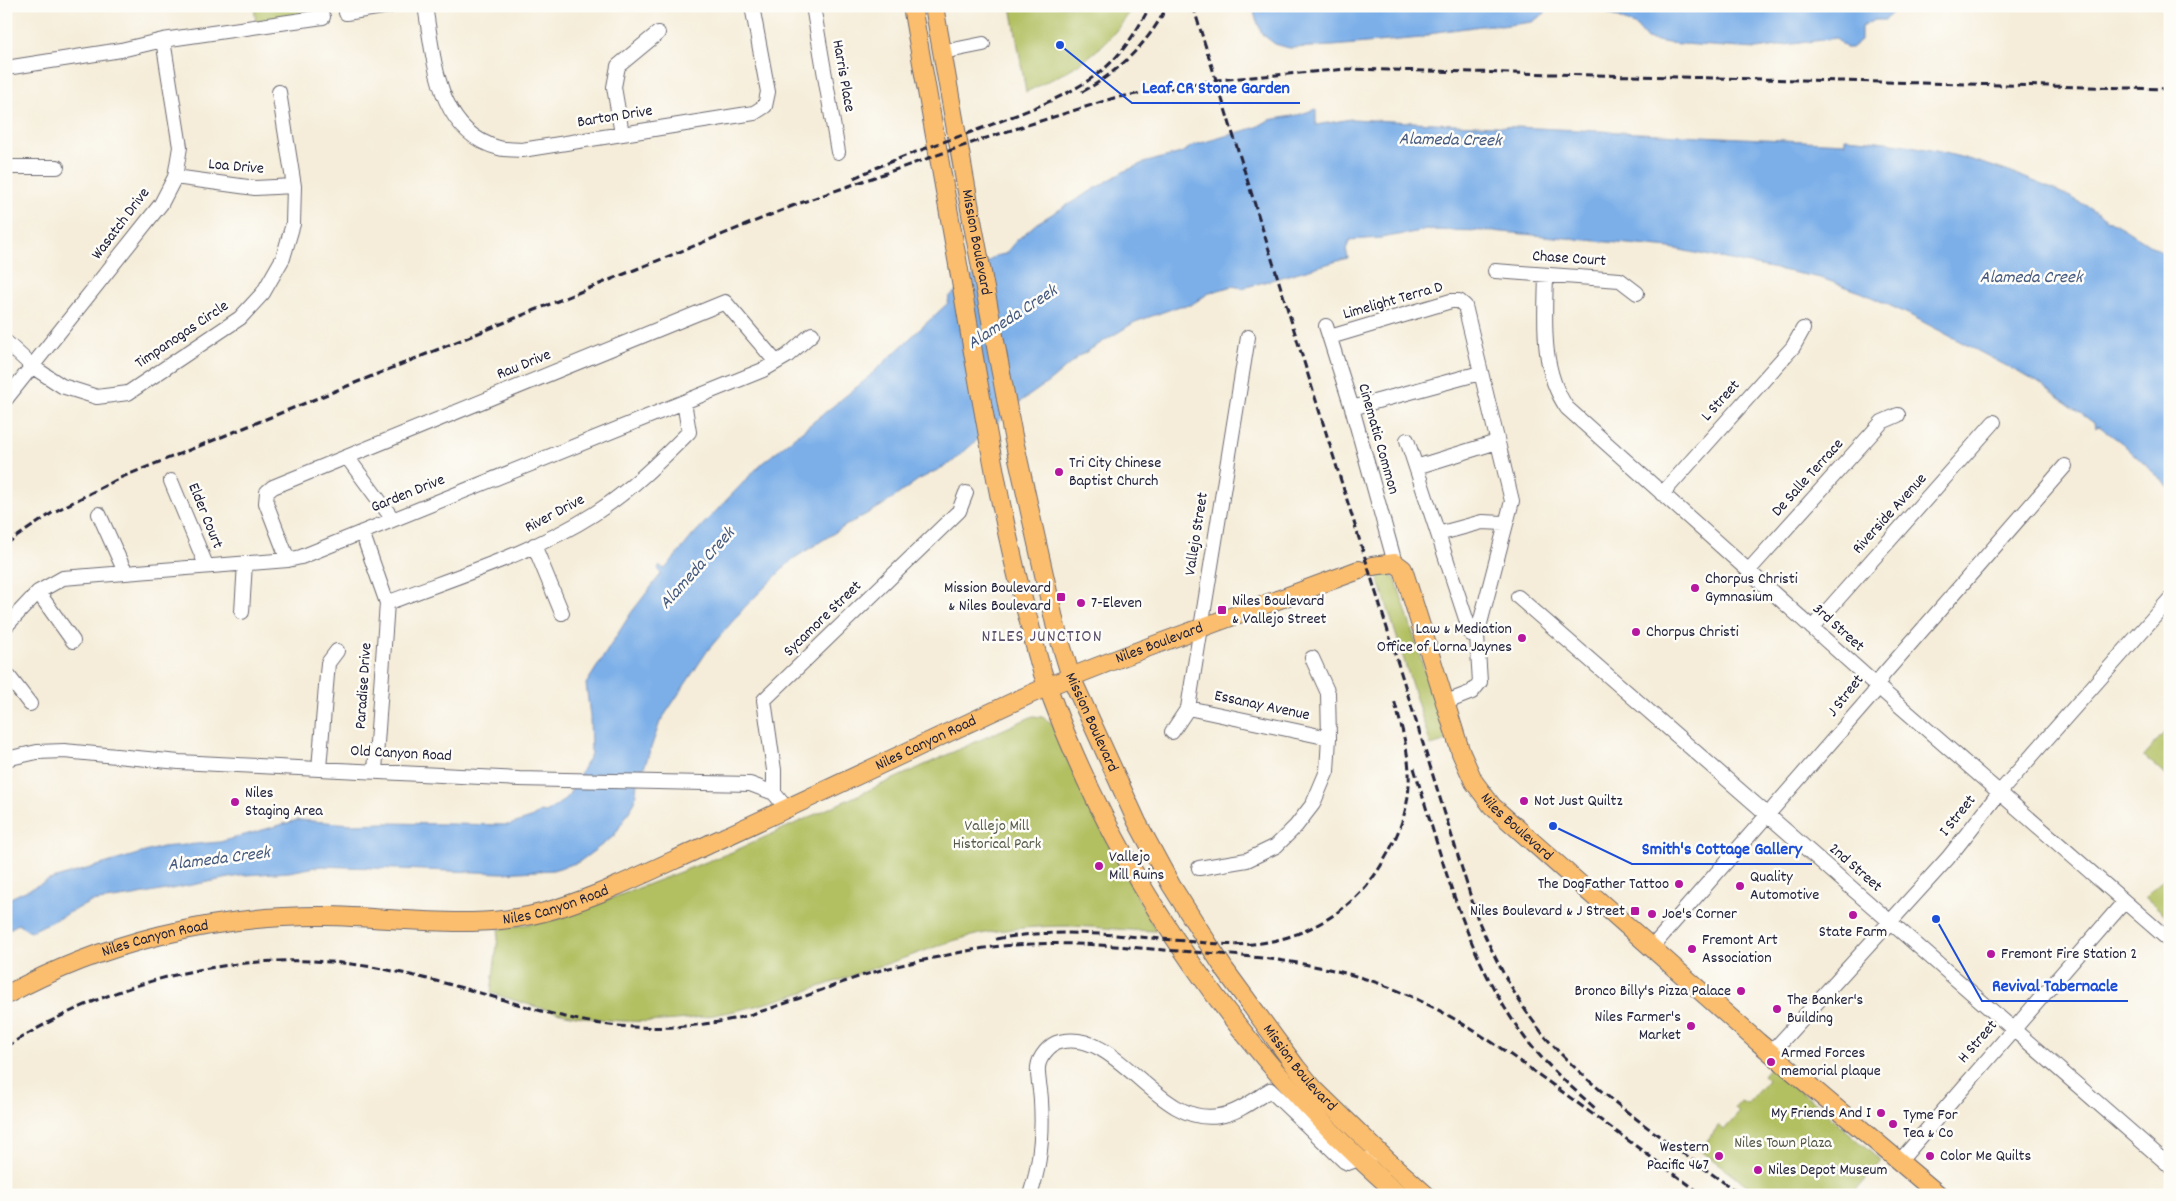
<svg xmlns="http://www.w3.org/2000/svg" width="2176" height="1201" viewBox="0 0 2176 1201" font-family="Dekko,sans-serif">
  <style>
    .green { fill: #b2c062; stroke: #6a714e }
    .water { fill: #7bafe8; stroke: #4e6892 }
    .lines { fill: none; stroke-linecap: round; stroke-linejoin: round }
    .minor-casing { stroke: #6c6972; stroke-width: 16 }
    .major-casing { stroke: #6c6972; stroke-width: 20 }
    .minor { stroke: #fff; stroke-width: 14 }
    .major { stroke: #fbbe6e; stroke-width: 18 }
    .rail { stroke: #22223b; stroke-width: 3; stroke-dasharray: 8 4; stroke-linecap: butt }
    .poi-dot { fill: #b5179e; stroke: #fdfcf7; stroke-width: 2 }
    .labels { text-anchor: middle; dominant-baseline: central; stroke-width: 5; stroke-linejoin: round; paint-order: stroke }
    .street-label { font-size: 16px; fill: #22223b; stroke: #fdfcf7 }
    .poi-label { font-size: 16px; fill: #22223b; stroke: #fdfcf7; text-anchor: start }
    .park-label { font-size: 16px; fill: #545949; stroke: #fdfcf7 }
    .water-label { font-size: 18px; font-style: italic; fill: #465a80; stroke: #fdfcf7 }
    .neighbourhood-label { font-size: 18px; letter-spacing: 1px; fill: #5a4e6b; stroke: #fdfcf7 }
    .leader { fill: none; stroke: #1d4ed8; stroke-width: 2 }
    .callout-dot { fill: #1d4ed8; stroke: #fdfcf7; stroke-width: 2 }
    .callout-label { font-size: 18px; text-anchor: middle; font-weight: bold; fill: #1d4ed8; stroke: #fdfcf7; stroke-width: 5; stroke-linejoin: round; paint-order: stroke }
  </style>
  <rect width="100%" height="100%" fill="#fdfcf7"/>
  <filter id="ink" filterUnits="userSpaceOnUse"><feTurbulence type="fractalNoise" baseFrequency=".02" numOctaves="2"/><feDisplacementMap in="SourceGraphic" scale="10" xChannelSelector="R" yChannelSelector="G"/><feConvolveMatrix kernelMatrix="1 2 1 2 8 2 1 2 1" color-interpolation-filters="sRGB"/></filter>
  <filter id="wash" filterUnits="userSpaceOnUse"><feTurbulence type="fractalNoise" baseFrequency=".0096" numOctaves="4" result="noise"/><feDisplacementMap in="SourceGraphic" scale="20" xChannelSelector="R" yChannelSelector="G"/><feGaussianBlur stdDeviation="1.12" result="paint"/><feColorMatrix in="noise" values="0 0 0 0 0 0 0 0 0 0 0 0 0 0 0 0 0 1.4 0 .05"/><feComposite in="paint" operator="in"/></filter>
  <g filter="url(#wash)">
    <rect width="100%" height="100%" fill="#f5edd9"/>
    <path class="green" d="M254,6H314V16L256,23Z
      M1011,6H1134C1103,54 1076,68 1026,92Z
      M1386,572L1396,580L1447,741L1431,746L1377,574Z
      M1033,716L1042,717L1052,723L1068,761L1109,845L1156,931C1128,931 1101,927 1073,926C1034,926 994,929 956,940C941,944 925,951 910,956C801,992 708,1034 590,1018C556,1014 523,1003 491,993L499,929L558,919L732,852Z
      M2170,726V780L2144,756Z
      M2170,872V919L2145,897Z
      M1771,1066L1881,1160L1852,1195H1760L1700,1150L1719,1125L1724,1130L1739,1113L1735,1108L1741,1101L1747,1104L1768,1080L1763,1075Z"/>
    <path class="water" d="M1254,6H1548L1544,14L1532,22L1501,26L1489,25L1436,32L1421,38L1333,46L1289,48L1275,44L1262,34L1255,16Z
      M1592,6H1891L1894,11L1885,20H1874L1861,27V40L1851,48H1846L1836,38L1756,49L1668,43L1647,39L1636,26Z
      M1316,109V125L1351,119L1845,143V138C1922,143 1996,163 2066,195C2082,202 2097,213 2112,222C2132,233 2152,245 2170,259V488L2122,443L2099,426L2095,428L2094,423L2039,383L1908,314L1863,293L1821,278L1670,248L1492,231L1427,230L1381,238L1350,240L1346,249L1348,258L1243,288L1232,286L1209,293L1191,305L1180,306L1135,322L1078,357L1050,381L1020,402L951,463L918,480L885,504L850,523L793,559L744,608L708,650L660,722L644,768L638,773L635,802L614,836L579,862L553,870L502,873L321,866L289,872L245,875L134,896L91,902L30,932L18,924L6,931V900L49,880L162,847L220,842L298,820L352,824L385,823L509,825L531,818L540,812L546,813L567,798L591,754L590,716L586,684L631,613L661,574L658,568L659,566L665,569L694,534L761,464L863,382L948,303L949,297L995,256L1005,254L1016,241L1037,223L1123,172L1143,163L1181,153L1194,145L1257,127L1269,120L1298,115Z"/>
  </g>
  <g filter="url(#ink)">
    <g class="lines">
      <defs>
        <path id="minor" d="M425,6C434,58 437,132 499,148C506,150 514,149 522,150L754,113L765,106L768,92L752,6
          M813,6L838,152
          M346,13L389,6
          M943,52L983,44
          M6,68L121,50L163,40L323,17
          M622,134L614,87L618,66L658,33
          M6,167H57
          M175,177L255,188L294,186
          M1495,271L1620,280L1637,293
          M1546,275C1545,319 1540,369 1567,408L1877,686L2170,941
          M1326,326L1352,408L1395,563
          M1330,337L1451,301H1459L1465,306L1512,501L1477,635L1480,682L1472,692L1444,703
          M6,342L33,367L62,386L97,397L128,393L240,318L263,293L283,258L293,224L294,186L279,92
          M6,399L161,204L175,177L180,147L163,40
          M1352,408L1480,373
          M1407,440L1471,634L1477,635
          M347,457L392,518
          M1416,467L1497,442
          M171,481L206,565
          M1662,494L1793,347L1803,329
          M99,514L125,572
          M362,532L387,603L375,771
          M1438,534L1482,522L1504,523
          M534,545L562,613
          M288,560L266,503L267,492L273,487L725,302L776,362
          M1748,571L1882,422L1898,415
          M38,592L73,641
          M1518,597L2170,1166
          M387,603C455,577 533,553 594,514C630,491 660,461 689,432L684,402
          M242,612L245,563
          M6,626L38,592L63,578L288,560L301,557L763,370L787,356L812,334
          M1812,628L1994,422
          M6,673L30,704
          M1188,708L1329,738
          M1172,732L1188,708L1248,337
          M6,759L37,752L64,751L179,762L519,779L750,784L774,793L787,809
          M319,768L328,663L337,651
          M774,793V770L764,700L959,511L966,493
          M1199,868L1247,860L1276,846L1296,826L1313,804L1327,771L1329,738L1328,693L1312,658
          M1652,947L1873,694L1883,675L2065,466
          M1771,1053L1948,858L1999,793L2170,599
          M1899,1162L2124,902
          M1030,1195C1041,1164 1043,1133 1041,1101C1041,1091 1037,1077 1038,1067C1039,1057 1050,1044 1059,1042C1119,1027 1156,1127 1219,1116C1238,1113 1254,1100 1270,1090L1344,1161L1348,1163L1359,1159H1369"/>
        <g id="major">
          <path d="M912,6C932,122 954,237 973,352C989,442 1004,531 1028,618C1034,641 1039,666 1048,688C1119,883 1244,1059 1399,1195"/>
          <path id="s1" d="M934,6L972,220L1013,436L1056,628L1071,677L1137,822L1171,885L1225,970L1296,1067L1315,1090L1387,1160L1426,1195"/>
          <path id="s2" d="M1372,566L1395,563L1403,569L1461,753L1474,782L1492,806L1758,1042L1939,1195"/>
          <path id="s3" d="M6,995C104,942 214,915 325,916C403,917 479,933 555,909C610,892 662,865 714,842C817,795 919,746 1022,698C1063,679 1106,663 1149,647C1219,621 1289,595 1359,570"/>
        </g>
      </defs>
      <use href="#minor" class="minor-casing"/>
      <use href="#major" class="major-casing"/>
      <use href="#minor" class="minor"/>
      <use href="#major" class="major"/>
      <path class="rail" d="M1193,6L1478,920C1499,968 1523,1015 1559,1052C1613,1107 1680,1150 1741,1195
        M1082,92C1117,73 1149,43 1167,6
        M854,178C905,153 959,138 1011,117C1042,105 1073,93 1100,72C1122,55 1137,31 1150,6
        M789,207L983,139L1114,98L1216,80L1348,69L2170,89
        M6,544L52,513L120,478L795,205
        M1414,768C1443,861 1466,958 1525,1038C1545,1064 1570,1086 1595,1108
        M996,939C1059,927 1122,936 1185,941C1207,943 1231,946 1253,944C1306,939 1356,909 1383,862C1419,800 1413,765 1394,700
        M6,1047C108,982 230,950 351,964C384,968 416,976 448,984C510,1000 568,1024 633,1027C670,1029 714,1025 749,1015C787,1004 823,989 861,976C892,966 925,960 957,953C1026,938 1095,944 1164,950C1237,955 1309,959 1378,983C1448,1008 1504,1050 1564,1093C1610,1127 1656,1161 1703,1195"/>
    </g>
  </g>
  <g class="poi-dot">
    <circle cx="1059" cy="472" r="5"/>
    <circle cx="1695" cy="588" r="5"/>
    <rect x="1056" y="592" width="10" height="10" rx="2.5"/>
    <circle cx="1081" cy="603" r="5"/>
    <rect x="1217" y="605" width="10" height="10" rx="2.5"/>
    <circle cx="1636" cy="632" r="5"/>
    <circle cx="1522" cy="638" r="5"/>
    <circle cx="1524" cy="801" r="5"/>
    <circle cx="235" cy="802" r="5"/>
    <circle cx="1099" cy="866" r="5"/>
    <circle cx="1679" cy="884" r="5"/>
    <circle cx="1740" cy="886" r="5"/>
    <rect x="1630" y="906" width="10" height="10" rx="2.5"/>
    <circle cx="1652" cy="914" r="5"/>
    <circle cx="1853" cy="915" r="5"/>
    <circle cx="1692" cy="949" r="5"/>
    <circle cx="1991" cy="954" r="5"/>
    <circle cx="1741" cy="991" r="5"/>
    <circle cx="1777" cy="1009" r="5"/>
    <circle cx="1691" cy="1026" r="5"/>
    <circle cx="1771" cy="1062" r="5"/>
    <circle cx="1881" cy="1113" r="5"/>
    <circle cx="1893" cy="1124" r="5"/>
    <circle cx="1719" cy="1156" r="5"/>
    <circle cx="1930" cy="1156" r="5"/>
    <circle cx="1758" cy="1170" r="5"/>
  </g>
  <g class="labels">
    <g class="street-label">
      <text transform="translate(843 76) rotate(80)">Harris Place</text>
      <text transform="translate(615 117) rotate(-9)">Barton Drive</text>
      <text transform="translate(236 167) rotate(5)">Loa Drive</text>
      <text transform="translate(121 224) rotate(-53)">Wasatch Drive</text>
      <text stroke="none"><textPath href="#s1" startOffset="240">Mission Boulevard</textPath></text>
      <text transform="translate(1569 259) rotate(4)">Chase Court</text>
      <text transform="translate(1393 301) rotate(-16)">Limelight Terra D</text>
      <text transform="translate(182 335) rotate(-34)">Timpanogas Circle</text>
      <text transform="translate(524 365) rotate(-22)">Rau Drive</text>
      <text transform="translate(1721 401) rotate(-48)">L Street</text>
      <text transform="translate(1378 439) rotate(74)">Cinematic Common</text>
      <text transform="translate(1808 478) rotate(-48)">De Salle Terrace</text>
      <text transform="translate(408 494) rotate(-22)">Garden Drive</text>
      <text transform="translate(555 514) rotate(-28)">River Drive</text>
      <text transform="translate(1890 514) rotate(-48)">Riverside Avenue</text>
      <text transform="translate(205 516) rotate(68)">Elder Court</text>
      <text transform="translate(1197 534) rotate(-81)">Vallejo Street</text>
      <text transform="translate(823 619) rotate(-44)">Sycamore Street</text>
      <text transform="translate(1838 628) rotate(42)">3rd Street</text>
      <text stroke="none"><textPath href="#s3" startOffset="1224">Niles Boulevard</textPath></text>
      <text transform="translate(364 686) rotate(-86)">Paradise Drive</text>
      <text transform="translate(1846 696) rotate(-52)">J Street</text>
      <text transform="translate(1262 706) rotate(12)">Essanay Avenue</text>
      <text stroke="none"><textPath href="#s1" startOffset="735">Mission Boulevard</textPath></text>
      <text stroke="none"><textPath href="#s3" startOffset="970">Niles Canyon Road</textPath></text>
      <text transform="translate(401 754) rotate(3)">Old Canyon Road</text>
      <text transform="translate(1958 816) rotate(-51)">I Street</text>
      <text stroke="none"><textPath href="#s2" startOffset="320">Niles Boulevard</textPath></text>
      <text transform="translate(1855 868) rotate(41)">2nd Street</text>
      <text stroke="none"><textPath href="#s3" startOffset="565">Niles Canyon Road</textPath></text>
      <text stroke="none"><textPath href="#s3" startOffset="160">Niles Canyon Road</textPath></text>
      <text transform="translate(1978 1042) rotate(-49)">H Street</text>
      <text stroke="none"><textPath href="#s1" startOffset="1140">Mission Boulevard</textPath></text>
    </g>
    <g class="poi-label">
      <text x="1069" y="463">Tri City Chinese<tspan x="1069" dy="18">Baptist Church</tspan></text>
      <text x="1705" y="579">Chorpus Christi<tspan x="1705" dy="18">Gymnasium</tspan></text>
      <text x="1051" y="588" text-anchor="end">Mission Boulevard<tspan x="1051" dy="18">&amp; Niles Boulevard</tspan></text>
      <text x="1232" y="601">Niles Boulevard<tspan x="1232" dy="18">&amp; Vallejo Street</tspan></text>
      <text x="1091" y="603">7-Eleven</text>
      <text x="1512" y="629" text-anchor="end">Law &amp; Mediation<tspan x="1512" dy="18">Office of Lorna Jaynes</tspan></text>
      <text x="1646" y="632">Chorpus Christi</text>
      <text x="245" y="793">Niles<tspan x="245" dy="18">Staging Area</tspan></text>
      <text x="1534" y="801">Not Just Quiltz</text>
      <text x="1109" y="857">Vallejo<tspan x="1109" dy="18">Mill Ruins</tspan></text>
      <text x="1750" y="877">Quality<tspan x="1750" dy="18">Automotive</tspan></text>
      <text x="1669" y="884" text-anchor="end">The DogFather Tattoo</text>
      <text x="1625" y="911" text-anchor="end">Niles Boulevard &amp; J Street</text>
      <text x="1662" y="914">Joe's Corner</text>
      <text x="1853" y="932" text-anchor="middle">State Farm</text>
      <text x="1702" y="940">Fremont Art<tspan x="1702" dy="18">Association</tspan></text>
      <text x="2001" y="954">Fremont Fire Station 2</text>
      <text x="1731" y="991" text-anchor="end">Bronco Billy's Pizza Palace</text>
      <text x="1787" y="1000">The Banker's<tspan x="1787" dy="18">Building</tspan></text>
      <text x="1681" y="1017" text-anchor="end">Niles Farmer's<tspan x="1681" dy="18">Market</tspan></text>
      <text x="1781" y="1053">Armed Forces<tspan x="1781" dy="18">memorial plaque</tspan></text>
      <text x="1871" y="1113" text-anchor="end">My Friends And I</text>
      <text x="1903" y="1115">Tyme For<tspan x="1903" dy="18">Tea &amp; Co</tspan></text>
      <text x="1709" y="1147" text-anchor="end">Western<tspan x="1709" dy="18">Pacific 467</tspan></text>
      <text x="1940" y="1156">Color Me Quilts</text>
      <text x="1768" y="1170">Niles Depot Museum</text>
    </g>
    <g class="park-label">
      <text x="997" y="826">Vallejo Mill<tspan x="997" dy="18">Historical Park</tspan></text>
      <text x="1783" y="1143">Niles Town Plaza</text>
    </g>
    <g class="water-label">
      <text transform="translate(1450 141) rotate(1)">Alameda Creek</text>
      <text x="2031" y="278">Alameda Creek</text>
      <text transform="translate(1013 318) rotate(-33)">Alameda Creek</text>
      <text transform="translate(698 569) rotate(-48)">Alameda Creek</text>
      <text transform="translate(219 860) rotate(-7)">Alameda Creek</text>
    </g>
    <g class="neighbourhood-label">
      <text x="1042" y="637">NILES JUNCTION</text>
    </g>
  </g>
  <path class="leader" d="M1060 45L1132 103H1300M1553 826L1632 864H1812M1936 919L1982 1001H2128"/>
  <g class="callout-dot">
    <circle cx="1060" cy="45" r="5"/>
    <circle cx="1553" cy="826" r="5"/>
    <circle cx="1936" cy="919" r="5"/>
  </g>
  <g class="callout-label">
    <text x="1216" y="93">Leaf CR Stone Garden</text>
    <text x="1722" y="854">Smith's Cottage Gallery</text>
    <text x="2055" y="991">Revival Tabernacle</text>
  </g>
  <rect width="2176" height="1201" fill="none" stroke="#fdfcf7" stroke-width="25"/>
</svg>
